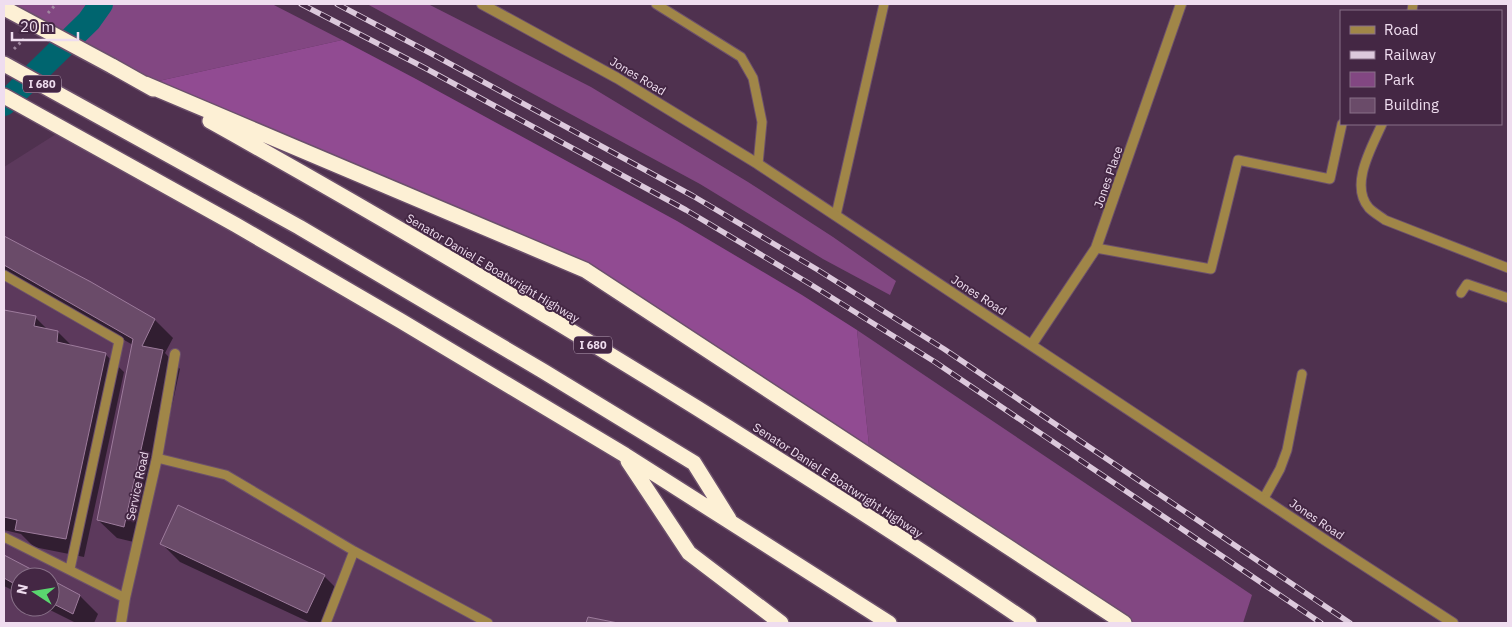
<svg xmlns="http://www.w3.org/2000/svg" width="1512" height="627" viewBox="0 0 1512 627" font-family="'IBM Plex Sans',sans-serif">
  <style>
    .built { fill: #5c395c; fill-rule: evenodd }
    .green { fill: #824782 }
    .forest { fill: #914b92 }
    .shadow { fill: #0007 }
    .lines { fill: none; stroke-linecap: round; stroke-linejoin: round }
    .canal { stroke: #00656f; stroke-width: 24 }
    .building { fill: #6a4b69; stroke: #9d7b9c }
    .service-casing { stroke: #6c506c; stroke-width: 11 }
    .minor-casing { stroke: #6c506c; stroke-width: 12 }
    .motorway-casing { stroke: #6c506c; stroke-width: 18 }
    .path { stroke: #a088a0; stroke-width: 3; stroke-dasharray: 2.5 4; stroke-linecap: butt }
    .service { stroke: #a08648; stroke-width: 9 }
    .minor { stroke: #a08648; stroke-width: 10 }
    .motorway { stroke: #fdf0d5; stroke-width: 15 }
    .rail-casing { stroke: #dcc9dc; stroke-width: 5.5 }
    .rail { stroke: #442744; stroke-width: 4; stroke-dasharray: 11; stroke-linecap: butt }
    .motorway-bridge-casing { stroke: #6c506c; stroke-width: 18; stroke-linecap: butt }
    .motorway-bridge { stroke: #fdf0d5; stroke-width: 15 }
    .labels { text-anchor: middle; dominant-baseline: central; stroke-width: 4; stroke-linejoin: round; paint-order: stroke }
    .shield { fill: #442744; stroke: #bca6bc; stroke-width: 1 }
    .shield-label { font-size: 11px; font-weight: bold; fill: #efddef }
    .street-label { font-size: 12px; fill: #efddef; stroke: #442744 }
  </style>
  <rect width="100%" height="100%" fill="#4f314f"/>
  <path class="built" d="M64,129L625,455L689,553L781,623H4V167ZM20,577H50V607H20Z"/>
  <path class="green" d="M4,4H272L342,40L145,84Z
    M367,4H428L591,87L748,182L833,237L896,281L890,295L823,259L700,184Z
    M857,330L1252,595L1243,623H1124L870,455Z"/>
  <path class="forest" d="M342,40L416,79L677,221L802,295L857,330L870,455L585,270L145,84Z"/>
  <path class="shadow" d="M4,237L90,283L155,320L173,338L165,353L180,369L142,544L117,538L98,520L133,345L4,272Z
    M4,311L36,318L48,330L58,332L72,346L105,354L124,372L84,557L34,547L21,534L4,530Z
    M162,544L324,576L342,594L329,623H311L180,562Z
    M4,556L44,577H20V594L4,586Z
    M50,580L80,596L98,614L94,623H76L44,607H50Z"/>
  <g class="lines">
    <path class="canal" d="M4,104L89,21L101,4"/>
  </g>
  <path class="building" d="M4,236L91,282L155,319L142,346L163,350L124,527L97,520L133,339L4,265Z
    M4,310L36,316L34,326L58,331L57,342L106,353L66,539L15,530L17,520L4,517Z
    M178,505L325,575L307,613L160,544Z
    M4,555L46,577H20V587L4,578Z
    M50,579L80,595L73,614L50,602Z
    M588,617L618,623H586Z"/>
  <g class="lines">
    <defs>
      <path id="service" d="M656,4L741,57L753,78L762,122L758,164
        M1412,11L1413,4
        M1382,124C1372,147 1349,185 1369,208C1374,213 1380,216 1385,220L1508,268
        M836,215L884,4
        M1096,248L1211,269L1238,160L1330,179L1342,124
        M4,275L119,341L70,569
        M1461,293L1467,284L1508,298
        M157,458L226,475L354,551L326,623
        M1264,498L1280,469L1287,450L1302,374
        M4,537L125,598
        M354,551L488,623"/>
      <path id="minor" d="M482,4L617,78L758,164L1328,542L1453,623
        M1032,344L1096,248L1181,4
        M121,623L125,598L157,458L175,354"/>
      <path id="motorway" d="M4,64L299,227L543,371L694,463L729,519
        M112,66L153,89
        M145,84L585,270L1124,623
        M4,96L236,225L401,321L625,455L889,623
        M210,121C375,213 537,309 697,408C809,478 921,549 1029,623
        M628,461L689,553L781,623"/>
    </defs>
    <use href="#service" class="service-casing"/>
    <use href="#minor" class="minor-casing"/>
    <use href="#motorway" class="motorway-casing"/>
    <path class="path" d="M48,13L56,4
      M14,49L24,39"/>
    <use href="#service" class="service"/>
    <use href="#minor" class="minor"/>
    <use href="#motorway" class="motorway"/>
    <defs>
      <path id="rail" d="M301,4L425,68L686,210L810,284L935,362L1321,623
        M337,4L432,54L693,196L818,270L944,349L1350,623"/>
    </defs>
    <use href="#rail" class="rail-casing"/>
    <use href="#rail" class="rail"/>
    <defs>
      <path id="motorway-bridge" d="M4,8L112,66"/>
    </defs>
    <use href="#motorway-bridge" class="motorway-bridge-casing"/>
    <use href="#motorway-bridge" class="motorway-bridge"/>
  </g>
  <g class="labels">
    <g class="shield">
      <rect x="23" y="75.5" width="38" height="17" rx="4"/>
      <rect x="574" y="336.5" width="38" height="17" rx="4"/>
    </g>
    <g class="shield-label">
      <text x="42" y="84">I 680</text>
      <text x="593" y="345">I 680</text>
    </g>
    <g class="street-label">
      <text transform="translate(638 76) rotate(31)">Jones Road</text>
      <text transform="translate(1108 177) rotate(-71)">Jones Place</text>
      <text transform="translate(493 268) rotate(31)">Senator Daniel E Boatwright Highway</text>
      <text transform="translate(979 295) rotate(33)">Jones Road</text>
      <text transform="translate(838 480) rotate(33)">Senator Daniel E Boatwright Highway</text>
      <text transform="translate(137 486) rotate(-78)">Service Road</text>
      <text transform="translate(1317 519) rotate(34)">Jones Road</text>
    </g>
  </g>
  <rect width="1512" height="627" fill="none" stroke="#efddef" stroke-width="10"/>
  <rect x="1340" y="10" width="162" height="115" fill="#442744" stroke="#887088"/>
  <rect x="1350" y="26" width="25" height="8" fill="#a08648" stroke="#887088"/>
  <text x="1384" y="35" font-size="15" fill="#efddef">Road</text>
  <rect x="1350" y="51" width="25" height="8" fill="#dcc9dc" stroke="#887088"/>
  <text x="1384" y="60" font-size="15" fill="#efddef">Railway</text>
  <rect x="1350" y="72" width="25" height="15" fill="#824782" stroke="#887088"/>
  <text x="1384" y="85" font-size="15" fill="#efddef">Park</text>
  <rect x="1350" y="98" width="25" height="15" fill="#6a4b69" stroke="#887088"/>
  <text x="1384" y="110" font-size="15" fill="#efddef">Building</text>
  <g transform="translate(35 592) rotate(282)"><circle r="24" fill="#442744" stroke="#887088"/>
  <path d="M0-4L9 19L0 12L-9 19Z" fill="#5ad56f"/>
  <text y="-8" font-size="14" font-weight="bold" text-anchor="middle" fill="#efddef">N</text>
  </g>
  <path d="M12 32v8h66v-8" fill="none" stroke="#efddef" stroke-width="2.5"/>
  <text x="20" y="32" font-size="15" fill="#efddef" stroke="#442744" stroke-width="4" paint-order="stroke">20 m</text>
</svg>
